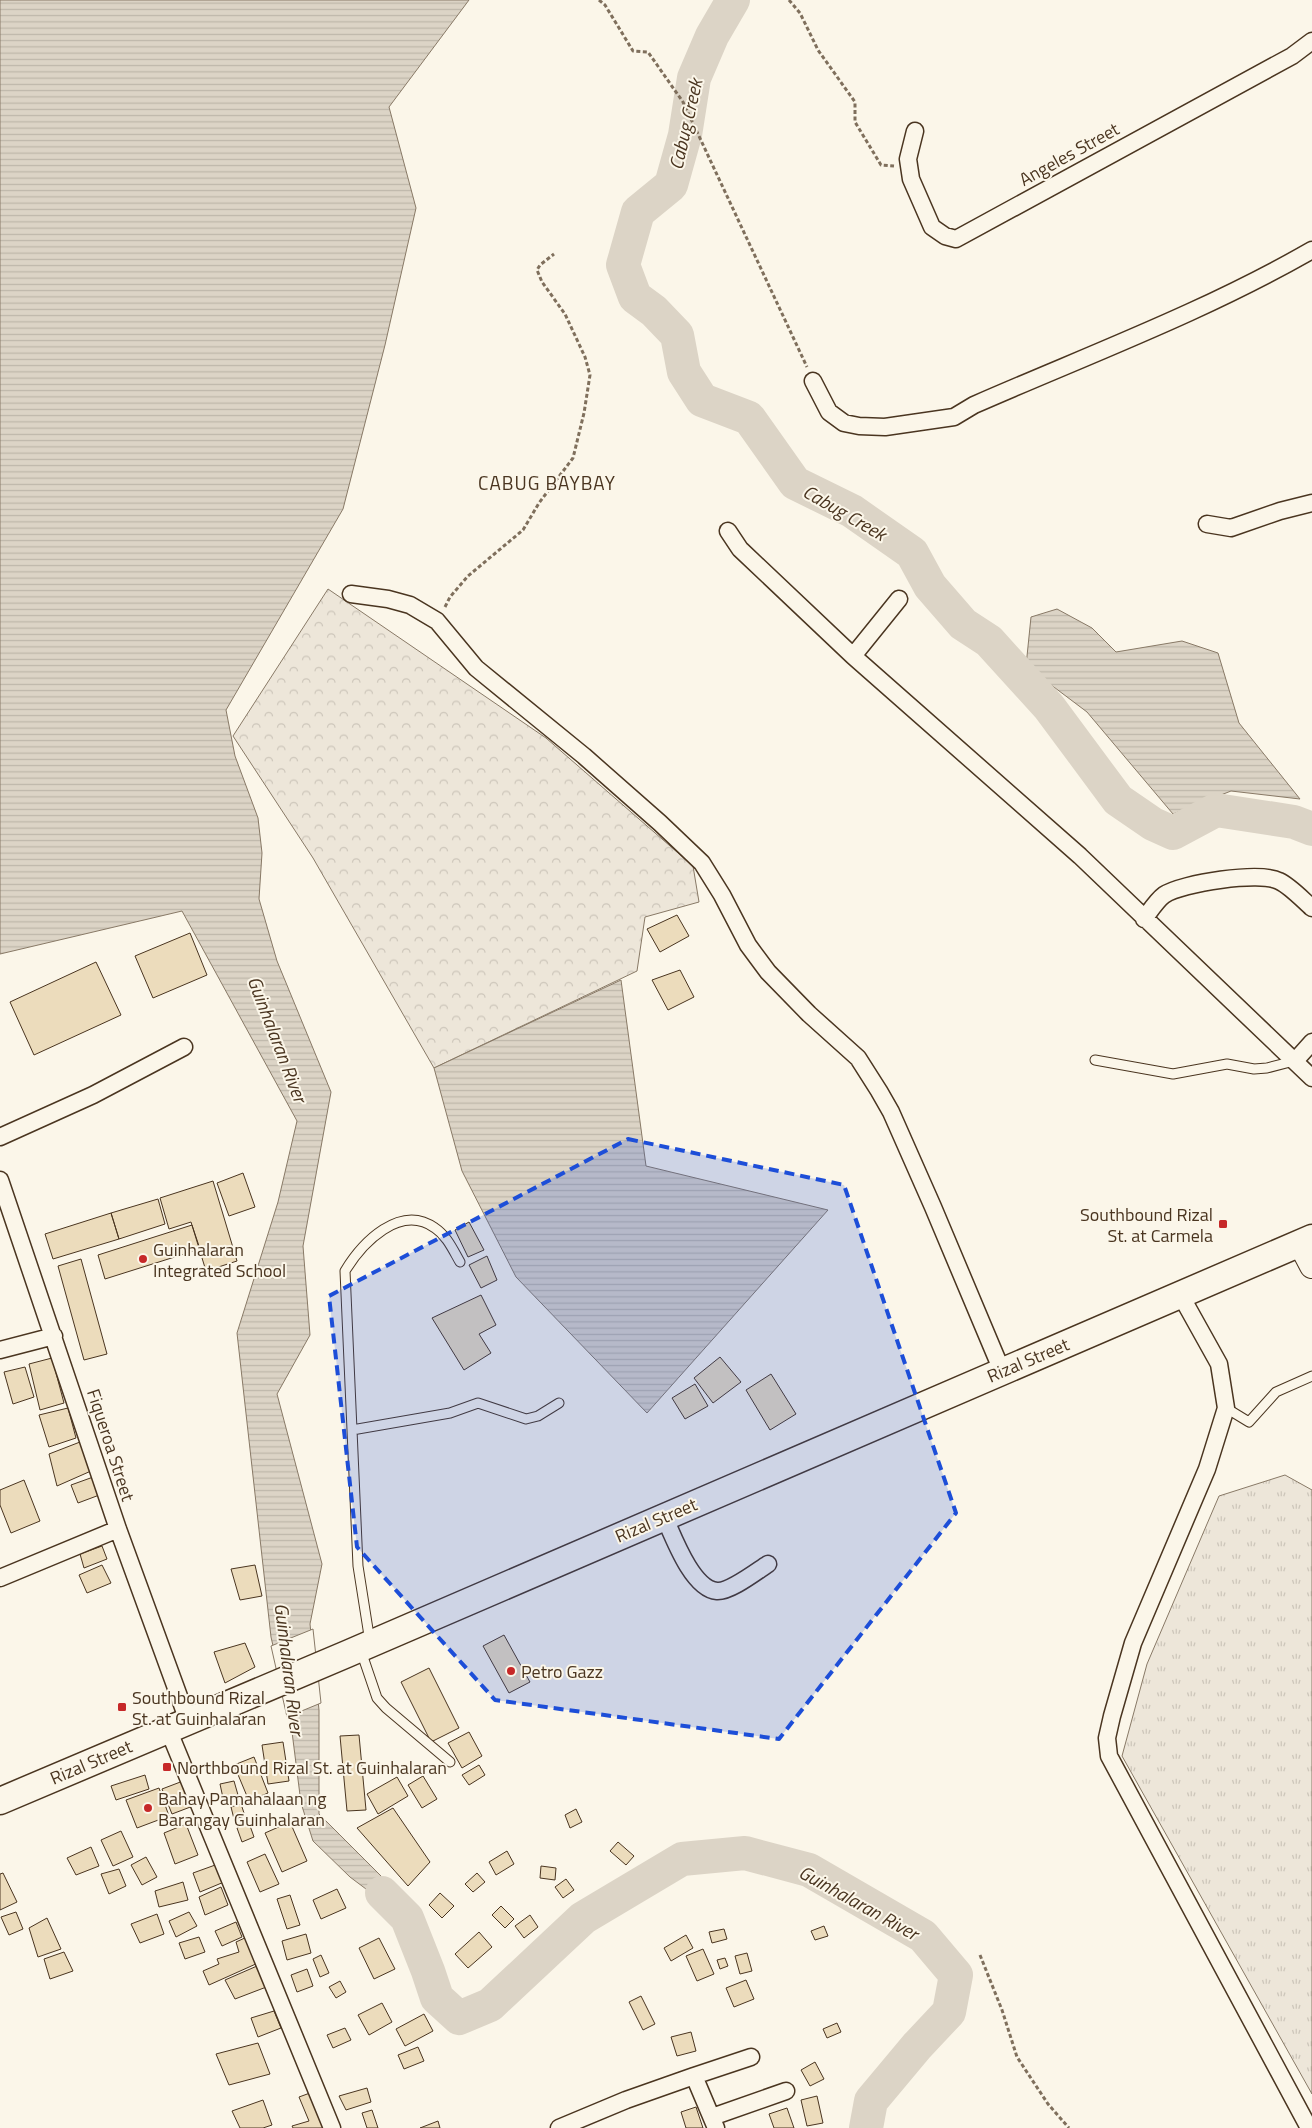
<svg xmlns="http://www.w3.org/2000/svg" width="1312" height="2128" viewBox="0 0 1312 2128" font-family="'Titillium Web',sans-serif">
  <style>
    .grass { fill: url(#grass-tufts); stroke: #887966 }
    .forest { fill: url(#forest-crowns); stroke: #887966 }
    .water { fill: url(#water-rules); stroke: #887966 }
    .pier { fill: #fbf6e9; stroke: #887966 }
    .lines { fill: none; stroke-linecap: round; stroke-linejoin: round }
    .river { stroke: #dcd4c6; stroke-width: 34 }
    .building { fill: #ecdcbc; stroke: #4a3520 }
    .lane-casing { stroke: #4a3520; stroke-width: 11 }
    .street-casing { stroke: #4a3520; stroke-width: 19 }
    .secondary-casing { stroke: #4a3520; stroke-width: 26 }
    .primary-casing { stroke: #4a3520; stroke-width: 29 }
    .path { stroke: #7f6f5c; stroke-width: 3; stroke-dasharray: 4 2.5; stroke-linecap: butt }
    .lane { stroke: #fbf6e9; stroke-width: 9 }
    .street { stroke: #fbf6e9; stroke-width: 16 }
    .secondary { stroke: #fbf6e9; stroke-width: 24 }
    .primary { stroke: #fbf6e9; stroke-width: 26 }
    .marked { fill: #1d4ed8; fill-opacity: 0.2; stroke: #1d4ed8; stroke-width: 4; stroke-dasharray: 10 6; stroke-linejoin: round }
    .poi-dot { fill: #c62828; stroke: #fbf6e9; stroke-width: 2 }
    .labels { text-anchor: middle; dominant-baseline: central; stroke-width: 4; stroke-linejoin: round; paint-order: stroke }
    .street-label { font-size: 18px; fill: #4a3520; stroke: #fbf6e9 }
    .poi-label { font-size: 18px; fill: #4a3520; stroke: #fbf6e9; text-anchor: start }
    .water-label { font-size: 19px; font-style: italic; fill: #4a3520; stroke: #fbf6e9 }
    .neighbourhood-label { font-size: 19px; letter-spacing: 1px; fill: #4a3520; stroke: #fbf6e9 }
  </style>
  <defs>
    <pattern id="grass-tufts" width="24" height="20" patternUnits="userSpaceOnUse" patternTransform="scale(1.25)"><rect width="24" height="20" fill="#ede6d9"/><path d="M3 7l-1-3M5 7V3M7 7l1-3M15 17l-1-3M17 17v-4M19 17l1-3" fill="none" stroke="#cdc6ba"/></pattern>
    <pattern id="forest-crowns" width="20" height="18" patternUnits="userSpaceOnUse" patternTransform="scale(1.25)"><rect width="20" height="18" fill="#ede6d9"/><path d="M2 6a3 3 0 1 1 6 0M12 15a3 3 0 1 1 6 0" fill="none" stroke="#cdc6ba"/></pattern>
    <pattern id="water-rules" width="6" height="5" patternUnits="userSpaceOnUse" patternTransform="scale(1.25)"><rect width="6" height="5" fill="#dcd4c6"/><path d="M0 2.5h6" fill="none" stroke="#beb7aa"/></pattern>
  </defs>
  <rect width="100%" height="100%" fill="#fbf6e9"/>
  <path class="grass" d="M1285,1475L1312,1490V2094L1122,1756L1147,1664L1219,1496Z"/>
  <path class="forest" d="M328,589L546,738L693,866L699,902L645,917L637,971L434,1068L313,858L233,736Z"/>
  <path class="water" d="M0,0H469L389,107L416,208L385,345L343,509L226,710L235,756L258,818L262,853L259,899L277,961L331,1092L303,1246L310,1335L277,1394L322,1564L310,1624L319,1710V1814L401,1896L418,1927L408,1931L382,1901L350,1877L313,1841L301,1803L291,1724L271,1637L237,1333L278,1202L297,1121L182,911L0,954Z
    M1057,609L1092,628L1116,652L1182,641L1218,653L1239,723L1300,799L1231,791L1173,814L1087,712L1026,666L1031,617Z
    M621,980L646,1166L828,1210L647,1413L516,1277L462,1171L434,1068Z"/>
  <path class="pier" d="M313,1629L321,1703L287,1717L271,1646Z"/>
  <g class="lines">
    <path class="river" d="M733,0L712,36L694,78L685,135L671,185L638,212L623,265L635,297L654,311L677,335L684,372L702,400L749,418L795,483L852,511L912,553L930,586L963,624L989,641L1049,707L1118,800L1153,824L1173,833L1216,810L1294,822L1312,829
      M382,1893L407,1918L428,1971L437,1998L459,2018L490,2005L583,1918L682,1859L745,1853L809,1870L923,1936L956,1975L949,2012L917,2046L871,2101L866,2128"/>
  </g>
  <path class="building" d="M677,915L689,936L660,952L647,929Z
    M190,933L207,975L153,998L135,956Z
    M96,962L121,1015L34,1055L10,1002Z
    M680,970L694,997L668,1010L652,980Z
    M243,1173L255,1207L229,1216L217,1183Z
    M213,1181L237,1261L206,1271L191,1222L169,1229L160,1198Z
    M158,1199L165,1224L119,1239L111,1213Z
    M111,1213L119,1239L53,1259L45,1234Z
    M469,1222L484,1250L468,1257L455,1230Z
    M192,1225L200,1249L105,1279L98,1255Z
    M487,1256L497,1280L481,1288L469,1265Z
    M81,1259L107,1354L84,1360L58,1266Z
    M481,1295L496,1325L479,1334L491,1353L464,1370L432,1318Z
    M720,1357L741,1382L713,1403L694,1378Z
    M52,1358L64,1403L40,1410L29,1364Z
    M25,1367L34,1397L13,1404L4,1372Z
    M771,1374L796,1414L770,1430L746,1390Z
    M695,1384L708,1406L685,1419L672,1398Z
    M68,1408L76,1438L49,1447L39,1415Z
    M80,1442L91,1471L57,1486L49,1454Z
    M96,1476L102,1494L78,1503L71,1485Z
    M24,1480L40,1521L11,1533L0,1505V1490Z
    M102,1546L107,1559L84,1568L80,1554Z
    M102,1565L111,1583L87,1593L79,1575Z
    M255,1565L262,1596L240,1600L231,1569Z
    M504,1635L530,1682L509,1693L483,1646Z
    M245,1643L255,1667L225,1683L214,1652Z
    M429,1668L459,1728L431,1742L401,1682Z
    M469,1732L482,1756L462,1768L448,1743Z
    M359,1735L366,1810L347,1811L340,1736Z
    M283,1742L289,1781L268,1784L262,1745Z
    M254,1757L268,1793L249,1801L234,1765Z
    M479,1765L485,1775L469,1785L462,1775Z
    M145,1775L149,1789L116,1800L111,1786Z
    M423,1776L437,1799L422,1808L408,1785Z
    M397,1777L408,1796L378,1814L367,1794Z
    M183,1781L193,1806L172,1814L162,1789Z
    M234,1781L238,1795L223,1798L220,1784Z
    M159,1788L169,1816L137,1828L126,1800Z
    M241,1804L245,1816L234,1819L231,1807Z
    M393,1808L430,1862L408,1886L357,1828Z
    M576,1809L582,1822L570,1828L565,1815Z
    M290,1822L307,1861L282,1872L265,1833Z
    M249,1823L254,1837L242,1842L237,1828Z
    M186,1824L198,1855L175,1864L164,1833Z
    M121,1831L133,1857L113,1866L101,1840Z
    M618,1842L634,1856L626,1865L610,1851Z
    M91,1847L99,1866L76,1875L67,1858Z
    M507,1851L514,1864L496,1875L489,1862Z
    M265,1854L279,1884L260,1892L247,1862Z
    M146,1857L157,1877L142,1885L131,1865Z
    M218,1864L224,1882L200,1892L193,1873Z
    M541,1866L556,1868L555,1880L540,1878Z
    M119,1869L126,1886L109,1894L101,1874Z
    M3,1873L17,1902L0,1910V1874Z
    M477,1873L485,1882L473,1892L465,1884Z
    M566,1879L574,1890L563,1898L555,1887Z
    M183,1882L188,1900L159,1907L155,1891Z
    M221,1887L228,1905L205,1915L199,1897Z
    M337,1889L346,1908L321,1919L313,1900Z
    M440,1893L454,1906L442,1918L429,1905Z
    M290,1895L300,1925L287,1929L277,1899Z
    M501,1906L514,1919L505,1928L492,1915Z
    M16,1912L23,1929L9,1935L1,1917Z
    M189,1912L197,1926L176,1937L169,1921Z
    M157,1914L164,1934L140,1943L131,1924Z
    M530,1915L538,1927L524,1938L515,1926Z
    M47,1918L61,1949L38,1957L29,1928Z
    M236,1922L242,1937L222,1946L215,1931Z
    M824,1926L828,1936L815,1940L811,1931Z
    M724,1929L727,1939L712,1943L709,1932Z
    M479,1932L492,1947L468,1968L455,1954Z
    M306,1934L311,1953L287,1960L282,1941Z
    M686,1935L693,1948L671,1961L664,1948Z
    M199,1937L205,1952L185,1959L179,1943Z
    M247,1937L258,1963L209,1985L203,1971L219,1964L217,1959L239,1952L236,1942Z
    M379,1938L395,1969L374,1979L359,1948Z
    M703,1949L714,1974L697,1981L686,1956Z
    M64,1952L73,1971L50,1979L44,1959Z
    M747,1953L752,1971L740,1974L735,1956Z
    M321,1955L329,1973L320,1977L313,1959Z
    M725,1958L728,1966L720,1969L717,1960Z
    M257,1966L269,1986L235,1999L225,1980Z
    M307,1969L313,1986L297,1992L291,1975Z
    M746,1980L754,1999L734,2007L726,1988Z
    M340,1981L346,1992L336,1998L329,1987Z
    M641,1996L655,2024L643,2030L629,2002Z
    M382,2003L392,2022L369,2035L358,2015Z
    M274,2011L281,2028L258,2037L251,2018Z
    M424,2014L433,2031L405,2046L396,2029Z
    M837,2023L841,2032L827,2038L823,2029Z
    M345,2028L351,2040L333,2048L327,2035Z
    M691,2032L696,2051L677,2056L671,2037Z
    M258,2043L270,2074L229,2085L216,2054Z
    M418,2047L424,2061L404,2069L398,2055Z
    M815,2062L824,2079L810,2086L801,2070Z
    M367,2088L371,2102L346,2110L339,2096Z
    M310,2093L326,2128H293L292,2126L309,2121L299,2097Z
    M817,2096L823,2123L807,2126L801,2100Z
    M263,2100L272,2125L263,2128H240L232,2111Z
    M696,2107L703,2128H686L681,2112Z
    M787,2108L794,2128H774L769,2114Z
    M372,2110L378,2128H367L362,2113Z
    M438,2121L440,2128H420Z"/>
  <g class="lines">
    <defs>
      <path id="lane" d="M1095,1060L1173,1074L1227,1064L1254,1069L1267,1068L1294,1061
        M1226,1408L1249,1422L1276,1392L1312,1376
        M352,1430L450,1413L478,1403L526,1419L538,1416L559,1403
        M370,1642L358,1566L345,1271C362,1243 400,1203 435,1228C447,1236 453,1250 460,1262
        M361,1651L377,1698L386,1708L450,1762"/>
      <path id="street" d="M915,131L908,159L911,179L932,227L945,236L956,239L1292,56L1312,41
        M813,381L829,412L844,423L859,426L885,427L954,417L974,405C1088,355 1204,312 1312,250
        M1207,524L1231,528L1280,511L1312,503
        M728,531L740,549L853,656
        M351,594L388,599L410,605L437,621L476,668L584,756L660,823L702,863L722,895L748,945L768,972L809,1014L858,1058L879,1091L891,1112L933,1207L1002,1371
        M899,599L853,656L1080,856L1312,1078
        M1144,919C1150,911 1157,900 1164,895C1182,883 1260,871 1279,881C1290,886 1302,899 1312,908
        M1295,1061L1312,1042
        M0,1137L93,1095L184,1047
        M0,1180L118,1529L188,1721
        M1180,1294L1219,1364L1226,1408L1207,1469L1133,1643L1112,1716L1107,1738L1109,1756L1309,2128
        M0,1350L54,1336
        M664,1516C673,1536 692,1589 717,1591C730,1592 757,1571 768,1564
        M0,1578L118,1529
        M168,1729L332,2128
        M694,2076L751,2057
        M712,2117L786,2091
        M559,2128L626,2100L694,2076L716,2128"/>
      <path id="secondary" d="M1300,1243L1312,1266"/>
      <path id="primary" d="M0,1801L347,1654L1312,1238"/>
    </defs>
    <use href="#lane" class="lane-casing"/>
    <use href="#street" class="street-casing"/>
    <use href="#secondary" class="secondary-casing"/>
    <use href="#primary" class="primary-casing"/>
    <path class="path" d="M599,0L605,5L633,51L648,52L683,102L807,367
      M789,0L800,13L818,50L855,102V122L881,165L894,166
      M445,607L450,597L468,576L523,530L539,503L573,458L584,413L590,375L585,357L565,314L542,282L537,270L540,265L554,254
      M980,1955L1002,2010L1017,2057L1048,2104L1069,2128"/>
    <use href="#lane" class="lane"/>
    <use href="#street" class="street"/>
    <use href="#secondary" class="secondary"/>
    <use href="#primary" class="primary"/>
  </g>
  <path class="marked" d="M628,1139L844,1185L956,1513L779,1739L495,1700L357,1547L329,1296Z"/>
  <g class="poi-dot">
    <rect x="1218" y="1219" width="10" height="10" rx="2.5"/>
    <circle cx="143" cy="1259" r="5"/>
    <circle cx="511" cy="1671" r="5"/>
    <rect x="117" y="1702" width="10" height="10" rx="2.5"/>
    <rect x="162" y="1762" width="10" height="10" rx="2.5"/>
    <circle cx="148" cy="1808" r="5"/>
  </g>
  <g class="labels">
    <g class="street-label">
      <text transform="translate(1069 154) rotate(-29)">Angeles Street</text>
      <text transform="translate(1028 1360) rotate(-23)">Rizal Street</text>
      <text transform="translate(111 1445) rotate(72)">Fiqueroa Street</text>
      <text transform="translate(656 1520) rotate(-23)">Rizal Street</text>
      <text transform="translate(91 1762) rotate(-23)">Rizal Street</text>
    </g>
    <g class="poi-label">
      <text x="1213" y="1214" text-anchor="end">Southbound Rizal<tspan x="1213" dy="21">St. at Carmela</tspan></text>
      <text x="153" y="1249">Guinhalaran<tspan x="153" dy="21">Integrated School</tspan></text>
      <text x="521" y="1671">Petro Gazz</text>
      <text x="132" y="1697">Southbound Rizal<tspan x="132" dy="21">St. at Guinhalaran</tspan></text>
      <text x="177" y="1767">Northbound Rizal St. at Guinhalaran</text>
      <text x="158" y="1798">Bahay Pamahalaan ng<tspan x="158" dy="21">Barangay Guinhalaran</tspan></text>
    </g>
    <g class="water-label">
      <text transform="translate(685 124) rotate(-77)">Cabug Creek</text>
      <text transform="translate(845 512) rotate(30)">Cabug Creek</text>
      <text transform="translate(278 1039) rotate(69)">Guinhalaran River</text>
      <text transform="translate(290 1669) rotate(83)">Guinhalaran River</text>
      <text transform="translate(859 1902) rotate(29)">Guinhalaran River</text>
    </g>
    <g class="neighbourhood-label">
      <text x="547" y="482">CABUG BAYBAY</text>
    </g>
  </g>
</svg>
